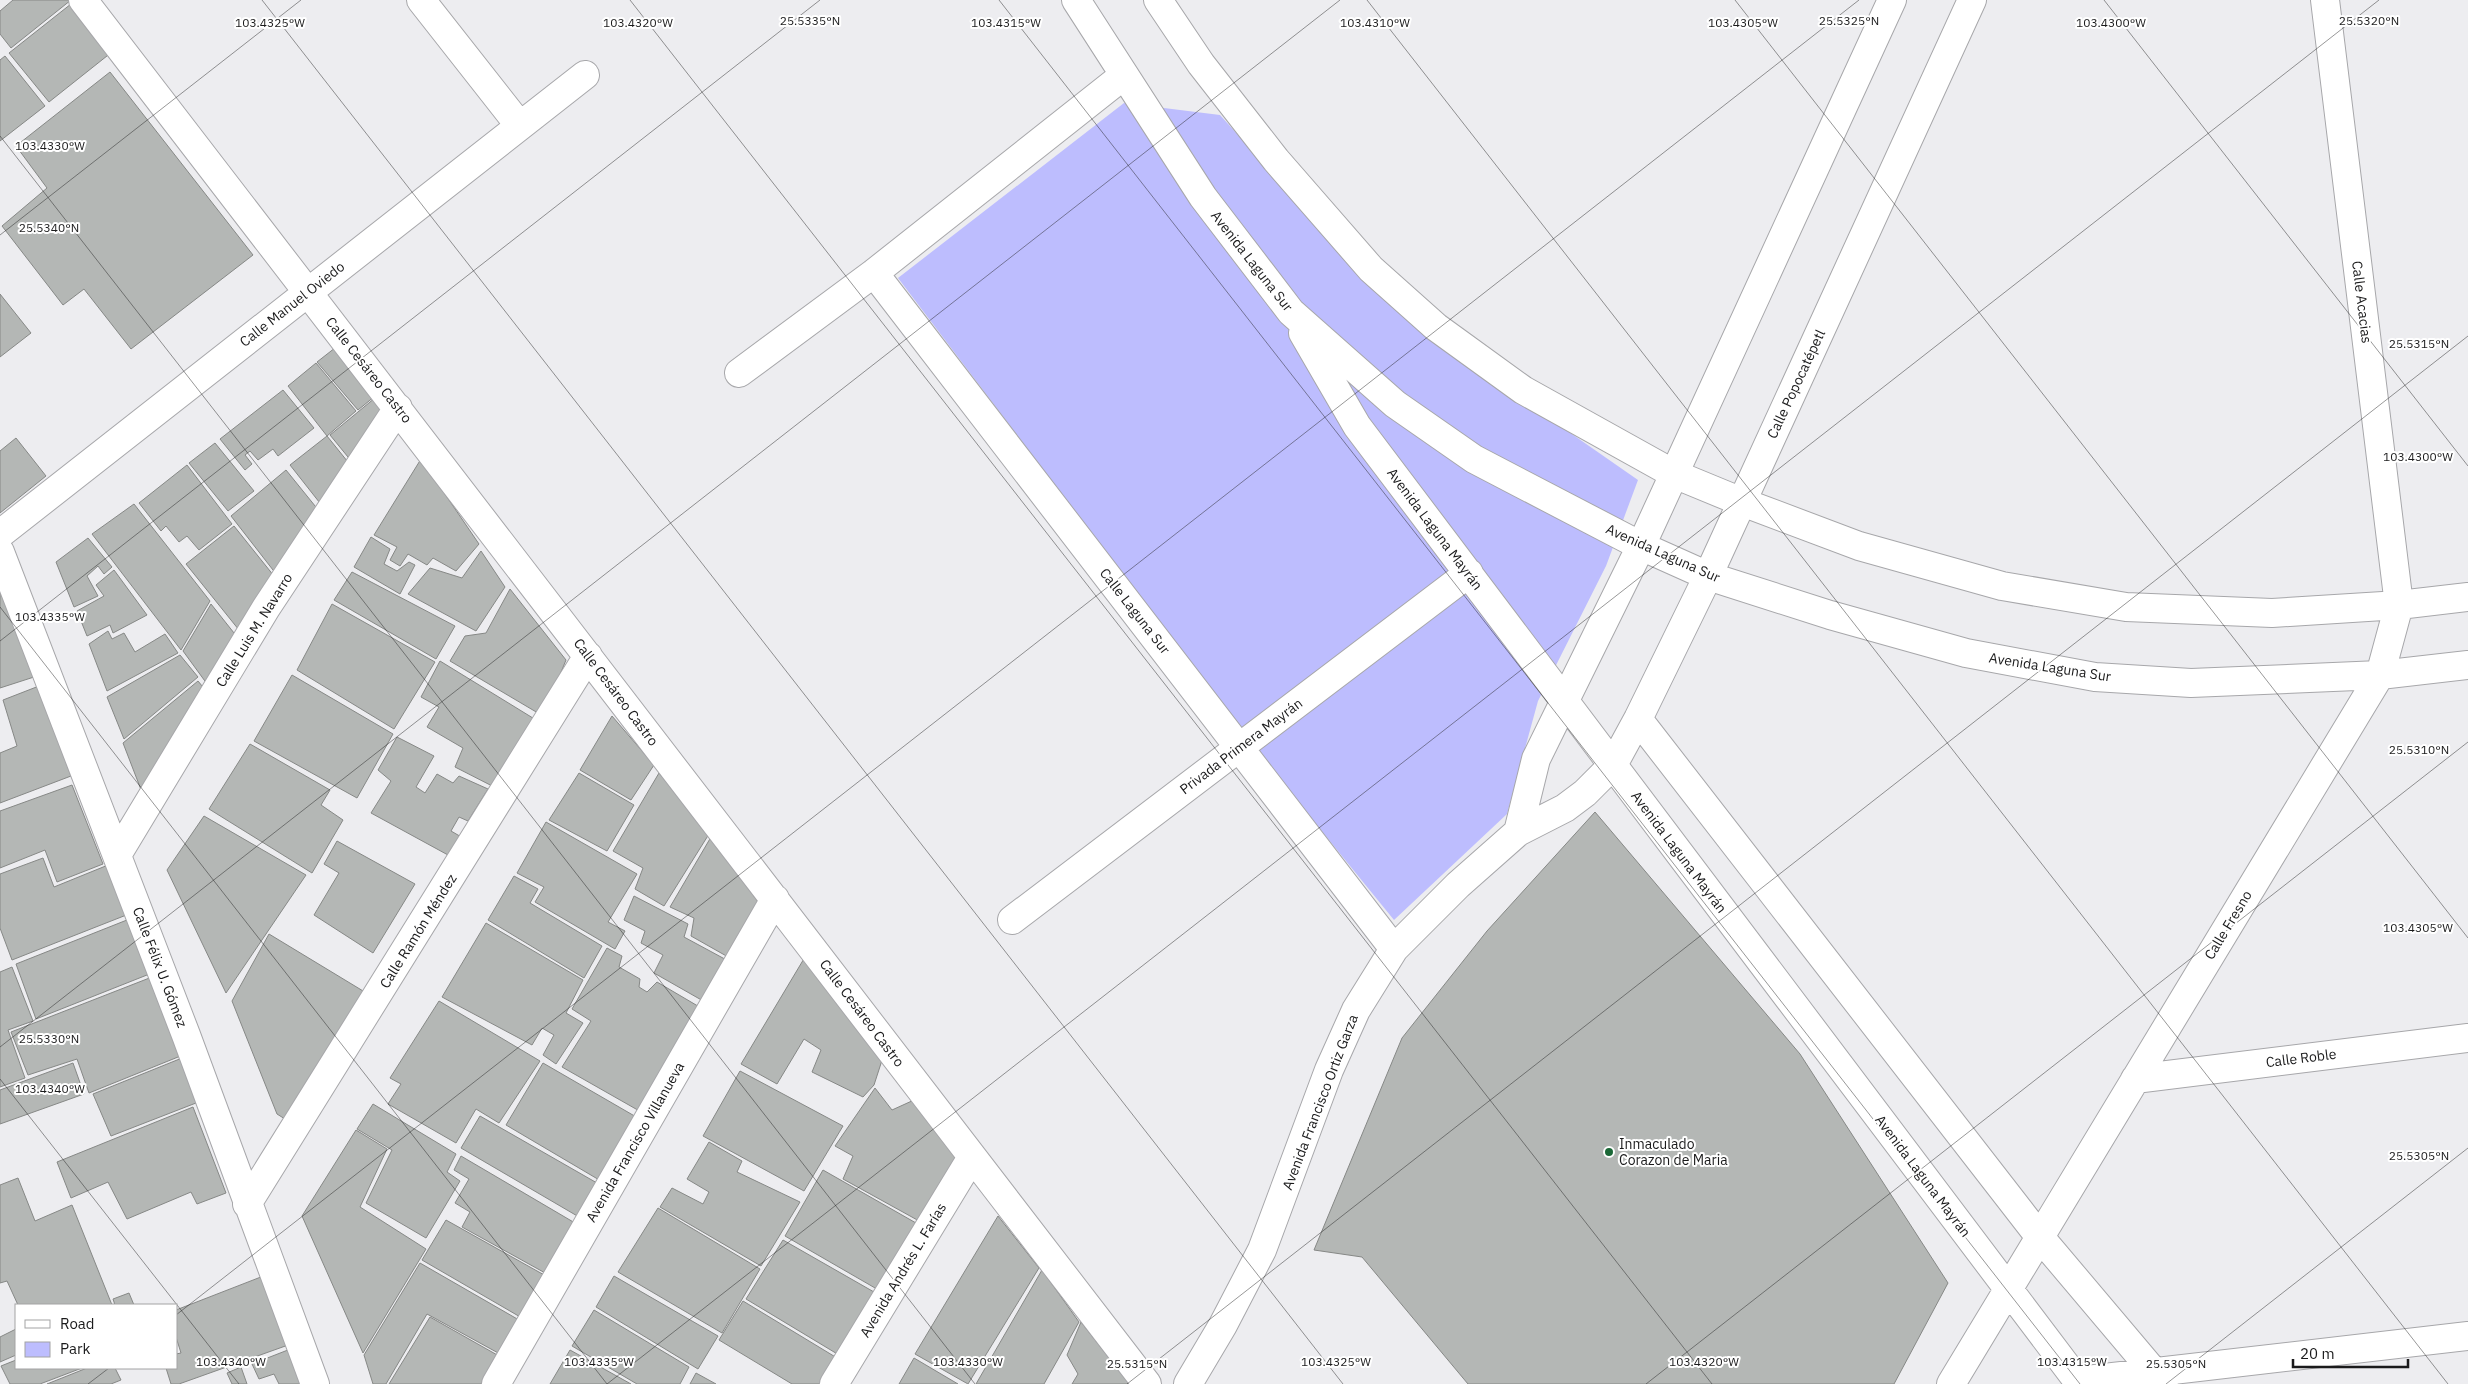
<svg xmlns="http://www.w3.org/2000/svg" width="2468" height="1384" viewBox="0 0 2468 1384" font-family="'IBM Plex Sans',sans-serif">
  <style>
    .green { fill: #bdbdfe }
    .building { fill: #b4b7b5; stroke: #868886 }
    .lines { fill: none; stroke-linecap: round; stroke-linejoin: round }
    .minor-casing { stroke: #a7a7aa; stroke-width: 30 }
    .minor { stroke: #fff; stroke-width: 28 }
    .ticks { fill: none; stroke: #1a1a1b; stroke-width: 1; stroke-opacity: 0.45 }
    .poi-dot { fill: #1a6736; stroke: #fff; stroke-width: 2 }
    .labels { text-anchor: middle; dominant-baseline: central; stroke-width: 4; stroke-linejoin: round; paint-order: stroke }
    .street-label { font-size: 14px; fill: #1a1a1b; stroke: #fff }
    .poi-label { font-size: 14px; fill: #1a1a1b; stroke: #fff; text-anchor: start }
    .ticks-label { font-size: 12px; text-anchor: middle; fill: #1a1a1b; stroke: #fff; stroke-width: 4; stroke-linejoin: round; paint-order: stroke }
  </style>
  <rect width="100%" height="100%" fill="#ededf0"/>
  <path class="green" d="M1124,103L1220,115L1401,315L1638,480L1606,566L1538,701L1507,814L1394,920L1258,753L898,278Z"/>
  <path class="building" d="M13,0H71L11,48L0,34V11Z
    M76,0L117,48L49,102L9,53Z
    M5,56L45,106L0,141V60Z
    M110,72L253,255L131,349L84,289L63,305L2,226L47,188L16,146Z
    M0,294L31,333L0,357Z
    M340,344L380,392L358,410L317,362Z
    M316,363L356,411L327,436L288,386Z
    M283,390L314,428L278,456L273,449L258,460L250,451L245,455L252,464L245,470L220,439Z
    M381,393L390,416L357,468L330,435Z
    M327,436L356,472L327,512L290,465Z
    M16,438L46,476L0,513V451Z
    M215,443L254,491L228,511L189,463Z
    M421,459L479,544L456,571L433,558L427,565L408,554L400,566L390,560L397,547L374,535Z
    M187,465L232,524L199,550L187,536L179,542L166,526L161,531L139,503Z
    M286,470L324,517L280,579L231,516Z
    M134,504L210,601L181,650L92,534Z
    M234,526L278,581L243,635L186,564Z
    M371,537L390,549L384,564L397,571L409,562L415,565L400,594L354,567Z
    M88,538L112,567L104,574L98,566L87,576L98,596L74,607L56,562Z
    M481,551L505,587L476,631L408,594L430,568L462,578Z
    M114,570L147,615L113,633L110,625L87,636L77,611L104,596L96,585Z
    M352,572L455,626L436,659L334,600Z
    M0,589L34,677L0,688Z
    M510,589L566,660L543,716L450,661L465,636L486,633Z
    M211,604L238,638L210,688L183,651Z
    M332,604L435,662L394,729L297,670Z
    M108,631L112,639L124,633L135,652L165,634L178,653L107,691L89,644Z
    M180,655L198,677L124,739L107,697Z
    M440,661L541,723L500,790L455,767L463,748L427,727L439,707L421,697Z
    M292,675L393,734L357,798L254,741Z
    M198,681L207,692L145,800L123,743Z
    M39,686L71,776L0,803V753L17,746L3,700Z
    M612,716L654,765L631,800L580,770Z
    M397,737L434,756L416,787L425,793L437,774L453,783L459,776L488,789L468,821L459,817L451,831L470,842L459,861L371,813L391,781L378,770Z
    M250,744L330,790L321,805L343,820L312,873L209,809Z
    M579,773L634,805L607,851L549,820Z
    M659,773L709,834L664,906L635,889L643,868L613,851Z
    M72,785L103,864L57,882L45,850L0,868V811Z
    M1595,812L1800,1054L1948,1283L1894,1384H1468L1362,1257L1314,1250L1402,1038L1487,931Z
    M204,816L306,875L226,993L167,870Z
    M546,822L637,874L608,922L625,931L615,949L535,902L544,887L517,873Z
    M711,837L764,910L737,962L691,936L694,918L670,907Z
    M337,841L415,884L373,953L314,915L339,873L324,864Z
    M43,858L54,887L113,863L134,912L12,960L0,928V874Z
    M514,876L538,889L530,903L602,946L584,978L488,920Z
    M634,896L688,924L684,937L734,964L712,1006L654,973L663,955L641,943L645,931L624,920Z
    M132,918L152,973L36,1019L16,964Z
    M486,923L583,980L566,1013L583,1023L556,1064L543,1055L554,1035L542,1028L532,1045L442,997Z
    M269,934L373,997L293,1124L277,1114L232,1001Z
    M607,948L622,956L619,967L640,979L639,987L647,992L657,982L708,1012L650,1117L562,1067L591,1021L572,1009Z
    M805,957L885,1051L874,1085L863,1097L812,1072L821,1050L804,1039L777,1084L741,1064Z
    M12,967L33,1021L8,1030L25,1078L0,1087V972Z
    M152,977L183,1055L89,1093L77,1059L28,1075L11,1032Z
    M439,1001L540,1061L499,1123L476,1109L456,1143L388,1104L401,1084L390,1078Z
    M182,1058L196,1103L111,1136L93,1094Z
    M73,1063L84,1094L0,1124V1090Z
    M543,1063L638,1118L601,1181L506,1125Z
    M740,1071L843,1126L804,1191L703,1136Z
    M875,1088L892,1110L914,1100L967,1163L930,1227L843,1179L853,1156L835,1146Z
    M373,1104L456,1154L447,1172L460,1181L426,1238L366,1203L392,1150L357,1129Z
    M193,1107L226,1193L197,1204L191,1192L127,1219L108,1182L71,1198L57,1162Z
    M480,1116L597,1183L579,1217L461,1148Z
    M356,1130L387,1149L360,1207L426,1249L363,1353L302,1216Z
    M709,1142L742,1161L737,1172L800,1202L761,1266L660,1207L672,1188L703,1204L709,1192L687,1179Z
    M461,1156L575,1223L547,1274L462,1227L470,1212L455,1203L469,1179L454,1170Z
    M823,1170L923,1227L882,1292L785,1236Z
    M18,1178L35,1221L72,1205L112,1305H18L7,1281L0,1283V1185Z
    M658,1208L760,1269L722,1333L618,1272Z
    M998,1216L1039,1268L968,1384L915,1354Z
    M446,1220L546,1276L522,1318L422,1260Z
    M783,1240L881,1296L844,1358L746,1299Z
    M420,1263L519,1320L500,1354L427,1314L386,1384H373L364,1355Z
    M1042,1270L1079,1322L1044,1384H976Z
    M266,1275L291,1344L179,1384H171L166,1368H176V1354L181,1353L176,1337V1310Z
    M614,1276L718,1336L698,1369L596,1307Z
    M129,1293L134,1305H115L113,1299Z
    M743,1301L842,1361L828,1384H792L719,1340Z
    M594,1310L689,1367L680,1384H637L572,1346Z
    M430,1317L499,1356L483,1384H389Z
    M1081,1322L1110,1359L1119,1353L1144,1384H1072L1078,1374L1067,1355Z
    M16,1329V1355L0,1362V1337Z
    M293,1348L306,1384H279L274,1374L259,1379L252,1364Z
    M570,1350L631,1384H550Z
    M914,1358L958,1384H899Z
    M16,1360V1368H82L40,1384H10L1,1366Z
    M241,1367L247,1384H232L227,1373Z
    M87,1368H115L121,1380L111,1384H47Z
    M696,1373L716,1384H690Z"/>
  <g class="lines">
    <defs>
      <path id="minor" d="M83,0L1147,1384
        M421,0L520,126
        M1076,0L1203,197L1291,312L1395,404L1474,459L1641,546L1708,576L1830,615L1966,653L2095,677L2191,683L2380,675L2468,665
        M1158,0L1201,64L1276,160L1371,269L1436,327L1523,390L1674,474L1742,502L1859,546L2002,586L2126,607L2272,613L2399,605L2468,597
        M874,273L1394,949
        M1303,333L1357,426L2080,1384
        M739,373L874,273L1123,76
        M0,534L585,75
        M0,552L186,1035L315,1384
        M1638,719L2039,1236L2164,1384
        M1518,832L1536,759L1641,546L1892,0
        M117,855L266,608L398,408
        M1012,920L1469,573
        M2135,1079L2468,1038
        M247,1204L588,656
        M2078,1381L2468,1336
        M496,1384L775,899
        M834,1384L972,1157
        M1188,1384L1223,1325L1262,1250L1329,1070L1356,1010L1394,949L1458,885L1518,832L1565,808L1585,793L1613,765L1638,719L1708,576L1972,0
        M1951,1384L2380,675L2399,605L2325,0"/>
    </defs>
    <use href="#minor" class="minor-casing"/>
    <use href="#minor" class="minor"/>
  </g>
  <path class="ticks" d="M262,0L1343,1384M630,0L1712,1384M999,0L2080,1384M1367,0L2448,1384M1735,0L2468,938M2104,0L2468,466M0,136L975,1384M0,235L301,0M0,607L607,1384M0,641L820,0M0,1047L1340,0M0,1079L239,1384M176,1315L1859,0M88,1384L109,1368M607,1384L2379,0M1127,1384L2468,336M1646,1384L2468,742M2166,1384L2468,1148"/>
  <circle class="poi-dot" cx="1609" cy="1152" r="5"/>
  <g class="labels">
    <g class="street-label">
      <text transform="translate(1252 261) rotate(52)">Avenida Laguna Sur</text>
      <text transform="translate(2362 302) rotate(83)">Calle Acacias</text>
      <text transform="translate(292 304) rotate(-38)">Calle Manuel Oviedo</text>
      <text transform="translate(369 370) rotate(52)">Calle Cesáreo Castro</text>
      <text transform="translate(1796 384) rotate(-65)">Calle Popocatépetl</text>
      <text transform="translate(1435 529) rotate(53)">Avenida Laguna Mayrán</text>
      <text transform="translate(1663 553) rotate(24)">Avenida Laguna Sur</text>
      <text transform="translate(1135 611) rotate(52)">Calle Laguna Sur</text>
      <text transform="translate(254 630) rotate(-58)">Calle Luis M. Navarro</text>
      <text transform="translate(2050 667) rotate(9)">Avenida Laguna Sur</text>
      <text transform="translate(616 692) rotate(53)">Calle Cesáreo Castro</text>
      <text transform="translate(1241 746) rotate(-37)">Privada Primera Mayrán</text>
      <text transform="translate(1679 852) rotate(53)">Avenida Laguna Mayrán</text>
      <text transform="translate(2228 925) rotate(-59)">Calle Fresno</text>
      <text transform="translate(418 931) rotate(-58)">Calle Ramón Méndez</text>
      <text transform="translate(160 967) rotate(69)">Calle Félix U. Gómez</text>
      <text transform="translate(862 1013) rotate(53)">Calle Cesáreo Castro</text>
      <text transform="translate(2301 1058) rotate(-7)">Calle Roble</text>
      <text transform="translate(1320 1102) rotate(-69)">Avenida Francisco Ortiz Garza</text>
      <text transform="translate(635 1142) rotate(-60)">Avenida Francisco Villanueva</text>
      <text transform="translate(1923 1176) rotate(53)">Avenida Laguna Mayrán</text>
      <text transform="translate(903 1270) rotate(-59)">Avenida Andrés L. Farías</text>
    </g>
    <g class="poi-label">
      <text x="1619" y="1144">Inmaculado<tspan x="1619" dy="16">Corazon de Maria</tspan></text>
    </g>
  </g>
  <g class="ticks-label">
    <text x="810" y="25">25.5335°N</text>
    <text x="1849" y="25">25.5325°N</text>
    <text x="2369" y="25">25.5320°N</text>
    <text x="270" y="27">103.4325°W</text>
    <text x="638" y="27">103.4320°W</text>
    <text x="1006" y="27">103.4315°W</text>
    <text x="1375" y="27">103.4310°W</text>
    <text x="1743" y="27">103.4305°W</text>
    <text x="2111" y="27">103.4300°W</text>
    <text x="50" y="150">103.4330°W</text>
    <text x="49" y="232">25.5340°N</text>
    <text x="2419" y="348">25.5315°N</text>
    <text x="2418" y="461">103.4300°W</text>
    <text x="50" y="621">103.4335°W</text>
    <text x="2419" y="754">25.5310°N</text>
    <text x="2418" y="932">103.4305°W</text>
    <text x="49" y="1043">25.5330°N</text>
    <text x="50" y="1093">103.4340°W</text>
    <text x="2419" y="1160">25.5305°N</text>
    <text x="231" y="1366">103.4340°W</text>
    <text x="599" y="1366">103.4335°W</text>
    <text x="968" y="1366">103.4330°W</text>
    <text x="1336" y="1366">103.4325°W</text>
    <text x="1704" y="1366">103.4320°W</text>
    <text x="2072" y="1366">103.4315°W</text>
    <text x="1137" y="1368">25.5315°N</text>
    <text x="2176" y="1368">25.5305°N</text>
  </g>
  <rect x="15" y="1304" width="162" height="65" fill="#ffffff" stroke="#a3a3a4"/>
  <rect x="25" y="1320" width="25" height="8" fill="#ffffff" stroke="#a3a3a4"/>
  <text x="60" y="1329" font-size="15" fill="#1a1a1b">Road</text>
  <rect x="25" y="1342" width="25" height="15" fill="#bdbdfe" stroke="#a3a3a4"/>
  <text x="60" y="1354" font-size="15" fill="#1a1a1b">Park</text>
  <path d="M2293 1359v8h115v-8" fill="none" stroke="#1a1a1b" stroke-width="2.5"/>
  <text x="2300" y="1359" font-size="15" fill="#1a1a1b" stroke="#ffffff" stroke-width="4" paint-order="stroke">20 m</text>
</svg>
